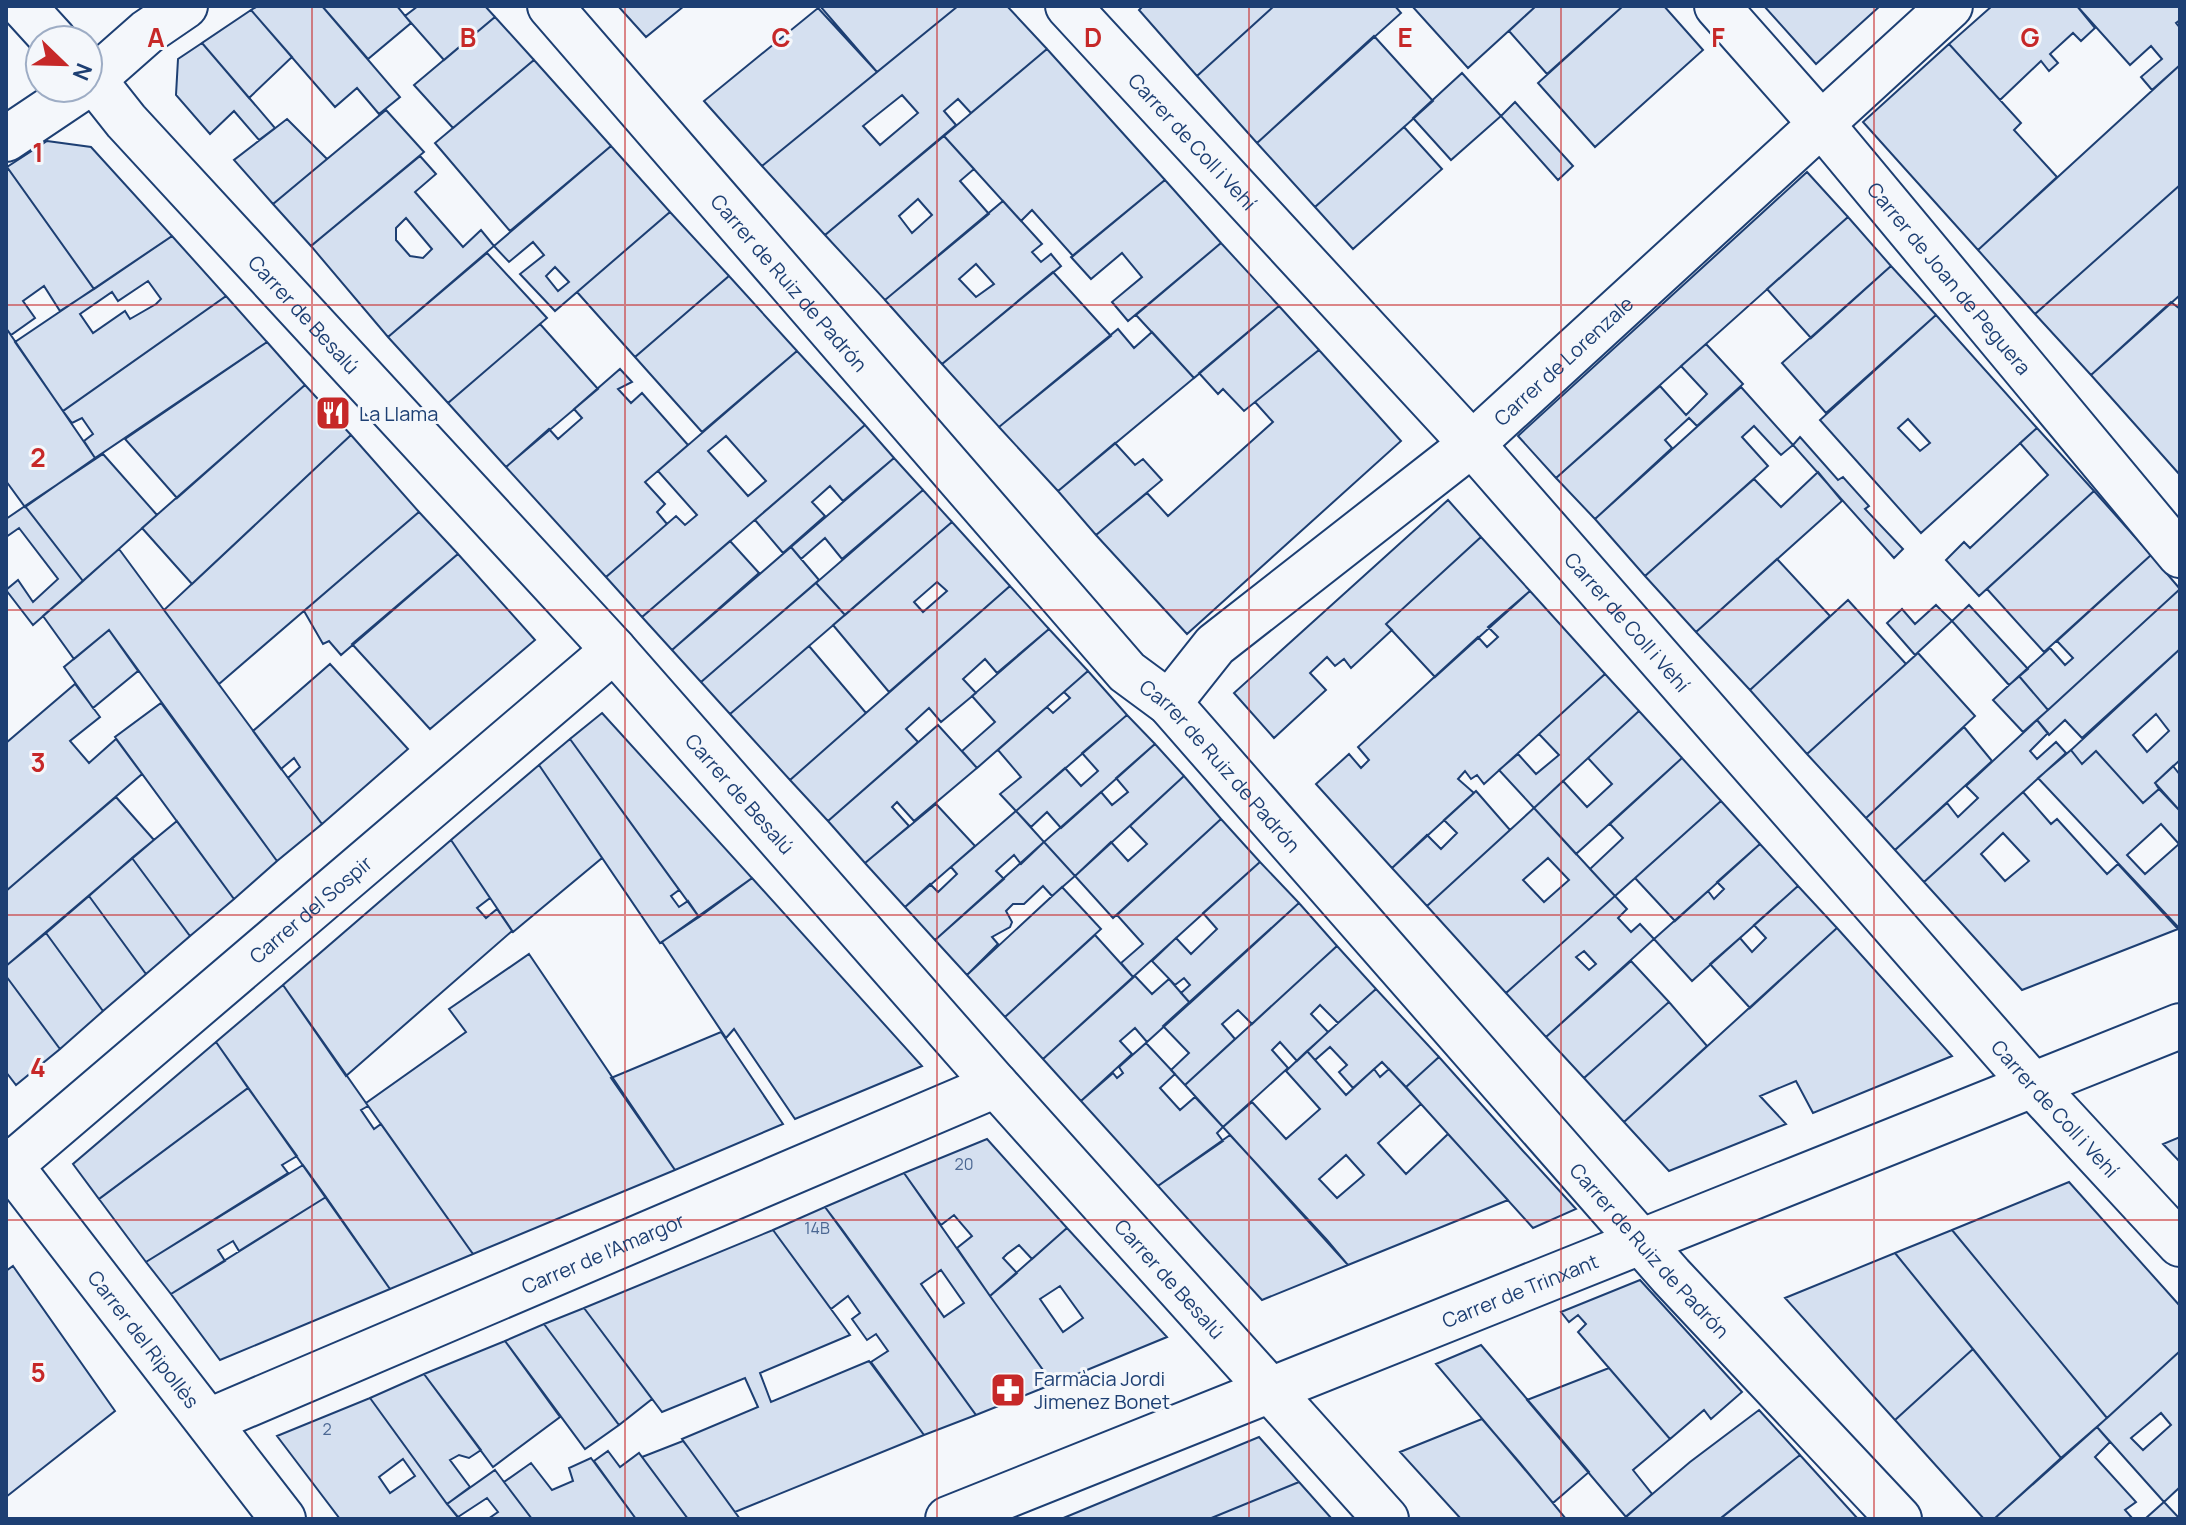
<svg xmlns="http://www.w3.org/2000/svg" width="2186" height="1525" viewBox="0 0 2186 1525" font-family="Manrope,sans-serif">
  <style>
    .building { fill: #d5e0f0; stroke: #1d3f73; stroke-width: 2; fill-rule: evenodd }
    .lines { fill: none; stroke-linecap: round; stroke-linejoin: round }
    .minor-casing { stroke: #1d3f73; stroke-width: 48 }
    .minor { stroke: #f4f7fb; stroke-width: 44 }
    .grid { fill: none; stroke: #c62828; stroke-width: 2; stroke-opacity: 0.55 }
    .labels { text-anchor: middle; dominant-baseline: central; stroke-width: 6; stroke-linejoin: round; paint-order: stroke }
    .number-label { font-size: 16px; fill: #4b6792 }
    .street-label { font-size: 20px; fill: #1d3f73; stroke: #f4f7fb }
    .poi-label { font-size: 20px; fill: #1d3f73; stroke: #f4f7fb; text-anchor: start }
    .grid-label { font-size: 26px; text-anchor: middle; font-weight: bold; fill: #c62828; stroke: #f4f7fb; stroke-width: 6; stroke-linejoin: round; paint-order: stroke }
  </style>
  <rect width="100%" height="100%" fill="#f4f7fb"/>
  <path class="building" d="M258,6H322L400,97L379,114L357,88L335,107L251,10Z
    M322,6H397L411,23L368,59Z
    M418,6H485L495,17L444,60L405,16Z
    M618,6H684L646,37Z
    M820,6H958L877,72Z
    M958,6H1007L1047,49L971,113L958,99L944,111L956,125L825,235L762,166ZM902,95L918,113L880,145L863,126Z
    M1143,6H1274L1197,76L1139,10Z
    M1274,6H1395L1401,13L1257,143L1197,76Z
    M1412,6H1536L1468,68Z
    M1536,6H1623L1547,74L1509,31Z
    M1623,6H1664L1703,50L1595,147L1538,83Z
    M1764,6H1880L1816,64Z
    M1992,6H2077L2095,28L2081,41L2073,33L2050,54L2058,63L2049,71L2041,61L2000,100L1949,44Z
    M2077,6H2180V20L2176,23L2180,28V65L2152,90L2141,77L2162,59L2151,46L2130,65Z
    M818,8L877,72L762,166L704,101Z
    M251,10L292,57L249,98L202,43Z
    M495,17L534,60L453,128L414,85Z
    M1374,36L1433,101L1315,207L1257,143Z
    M202,43L275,128L259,140L234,111L210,134L176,95L178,59Z
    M1949,44L2021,123L2014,130L2057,177L1978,250L1863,122Z
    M1047,49L1165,180L1073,256L1032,210L1021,221L944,136Z
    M534,60L611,146L510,231L435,143Z
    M2180,65V185L2035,314L1978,250Z
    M1462,73L1501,116L1451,160L1413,118Z
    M1515,102L1573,166L1558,180L1501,116Z
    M386,110L424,152L311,246L273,204Z
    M287,119L327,159L273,204L234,160Z
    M1404,127L1442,169L1353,249L1315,207Z
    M944,136L974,169L960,181L989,214L885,300L825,235ZM918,199L932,215L912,233L899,216Z
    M47,141L91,147L172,236L94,289L7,167Z
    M611,146L670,212L555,311L520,274L544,255L533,242L509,262L494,246ZM555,267L569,282L558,291L546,276Z
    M420,156L436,174L415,192L463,247L481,230L494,246L388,337L311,246ZM406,218L432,249L423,258L410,256L396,240V228Z
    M7,167L94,289L60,311L44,286L23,301L35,318L11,335L6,328Z
    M1807,172L1848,217L1556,478L1518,436Z
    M1165,180L1221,243L1128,321L1112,302L1142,277L1122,253L1091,279L1071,257Z
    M2180,185V295L2091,375L2035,314Z
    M1003,201L1042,244L1032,252L1041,262L1051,254L1061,266L942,364L885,300ZM976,264L994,284L976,297L959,279Z
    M670,212L729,276L635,357L577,292Z
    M1848,217L1891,266L1811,338L1767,289Z
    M172,236L226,296L63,411L15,342ZM148,281L161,299L156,304L130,319L125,311L93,333L80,314L112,292L118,301Z
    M1221,243L1279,306L1194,378L1136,315Z
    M487,253L547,318L448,403L388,337Z
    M1891,266L1936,315L1826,413L1782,363Z
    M1053,272L1111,336L999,427L942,364Z
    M729,276L797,351L702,432L635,357Z
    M226,296L267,342L95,458L84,441L93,434L82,418L72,423L63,411Z
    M2171,302L2180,309V475L2091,375Z
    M1279,306L1319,350L1244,411L1223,389L1218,394L1199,373Z
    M1936,315L2037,428L1921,533L1820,420ZM1908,419L1930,443L1920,451L1898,428Z
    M540,324L598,389L506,467L448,403Z
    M6,328L95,458L25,507L6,481Z
    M1118,329L1134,348L1152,332L1194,378L1058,491L999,427Z
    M267,342L305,385L177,498L125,439Z
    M1706,344L1743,384L1697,426L1689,418L1665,440L1672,448L1595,519L1556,478L1660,386L1686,415L1707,394L1681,366Z
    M1319,350L1401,441L1187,634L1096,535L1147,493L1168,516L1273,422L1255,402Z
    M797,351L865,425L642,617L606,577L676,516L685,525L697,515L658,471ZM726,436L766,481L748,496L708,451Z
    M620,369L632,382L618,389L631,403L642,393L688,445L645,482L665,504L657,512L667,524L606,577L506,467L549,429L558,439L582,418L574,409Z
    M305,385L351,435L192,584L142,528Z
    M1741,387L1793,445L1781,455L1754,426L1742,437L1768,466L1645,576L1595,519Z
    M865,425L894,458L843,501L830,486L812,502L825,516L783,553L755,520Z
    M2037,428L2094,491L1979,596L1946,560L1964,542L1970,548L2048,475L2020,443Z
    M351,435L419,512L219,684L164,610Z
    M1800,437L1838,480L1843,477L1869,506L1865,509L1903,549L1894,558L1793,445Z
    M1115,443L1135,465L1143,459L1162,480L1096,535L1058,491Z
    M103,454L157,515L83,581L25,506Z
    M894,458L923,490L842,559L825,538L801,559L791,547Z
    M1818,472L1842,501L1696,632L1645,576L1754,479L1781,507Z
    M923,490L952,522L845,615L816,583Z
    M2094,491L2151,555L2044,652L1987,589Z
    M1448,500L1481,537L1386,624L1392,630L1351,668L1344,659L1335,666L1327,657L1310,673L1326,690L1274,738L1234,693Z
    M25,506L83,581L33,625L6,590L18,580L33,602L58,579L19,528L6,537V519Z
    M419,512L458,554L341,655L329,641L323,644L304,611Z
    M952,522L1010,586L889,692L833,625ZM937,582L947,591L923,612L914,602Z
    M1481,537L1530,591L1435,677L1386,624Z
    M730,541L759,573L672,650L642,617Z
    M791,547L819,580L701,682L672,650Z
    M119,549L322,824L277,861L109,630L74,659L43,616Z
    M458,554L535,640L430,729L352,644Z
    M2151,555L2180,589L2048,710L2019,676L2050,648L2065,665L2073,658L2057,641Z
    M1777,559L1830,616L1750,690L1696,632Z
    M816,583L845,615L730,714L701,682Z
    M1010,586L1049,629L997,673L985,659L963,679L976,693L941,722L929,708L906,729L918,742L828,821L790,780Z
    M2180,589V649L2082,738L2065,720L2049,735L2037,720Z
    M1530,591L1605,674L1484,784L1477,775L1471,779L1465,771L1458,779L1474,793L1392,868L1316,784L1349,754L1361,768L1369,760L1358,747L1478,637L1487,647L1498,637L1488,627Z
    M1848,600L1906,664L1807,754L1750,690Z
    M1936,605L1952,621L1915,655L1887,623L1902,609L1915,624Z
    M1969,605L2028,669L2009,685L1952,621Z
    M1049,629L1088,671L977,768L962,751L995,722L972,696Z
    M109,630L138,671L93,708L64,667Z
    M809,646L866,713L790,780L730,714Z
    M2180,649V760L2155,783L2159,789L2143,803L2096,751L2082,764L2071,750ZM2156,714L2169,731L2147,752L2133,735Z
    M1918,653L1975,716L1866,818L1807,754Z
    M330,664L408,749L322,824L288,778L300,767L294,758L281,769L253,731Z
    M1088,671L1127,715L1016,811L1000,794L1021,777L998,750L1047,707L1053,713L1070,698L1064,692Z
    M1605,674L1639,711L1534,808L1499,770L1518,754L1536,774L1559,755L1539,734Z
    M2019,676L2048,710L2023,732L1993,700Z
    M75,684L100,717L70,741L89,763L116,739L142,774L6,891V743Z
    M161,703L277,861L234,899L115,737Z
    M1639,711L1682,758L1576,854L1534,808L1563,781L1587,807L1612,784L1588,758Z
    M602,713L752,878L699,917L570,739Z
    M1127,715L1155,744L1061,828L1047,812L1031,827L1016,811L1065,768L1081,786L1098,771L1082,753Z
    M2037,720L2048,733L2030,751L2037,759L2056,742L2066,753L1924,882L1895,850L1947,803L1958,817L1978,798L1966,786Z
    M938,725L977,768L914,821L897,802L892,807L909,826L865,863L828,821Z
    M1964,727L1992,761L1895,850L1866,818Z
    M570,739L677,887L679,890L671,896L679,907L688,901L699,917L660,943L539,765Z
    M1155,744L1184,776L1075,876L1044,842L1101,792L1112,805L1128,792L1116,778Z
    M2071,750L2082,764L2096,751L2143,803L2159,789L2180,811V929L2038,778ZM2161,824L2179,844L2145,874L2127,855Z
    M1682,758L1721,801L1615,896L1590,869L1623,838L1610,824Z
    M539,765L602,858L513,932L451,840Z
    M2173,766L2180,775V811L2155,783Z
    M1184,776L1221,819L1113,918L1075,876L1111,842L1128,861L1147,844L1130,826Z
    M1476,791L1510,830L1427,906L1392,868L1427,835L1441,849L1457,833L1444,820Z
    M2023,792L2051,824L2057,819L2107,874L2118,864L2178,929L2022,990L1924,882ZM2003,833L2029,861L2005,881L1981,854Z
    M116,797L154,840L6,966V891Z
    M1721,801L1760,844L1675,921L1635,878Z
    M936,804L975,846L905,907L865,863Z
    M1534,808L1615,896L1506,993L1427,906ZM1548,858L1569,880L1544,902L1523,880Z
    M1016,811L1044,842L1021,864L1014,855L996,871L1004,879L935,940L905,907L930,884L938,892L957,874L951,867Z
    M1221,819L1260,862L1133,977L1121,963L1143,944L1117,915Z
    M177,821L234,899L190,936L132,858Z
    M451,840L490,898L477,908L486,918L497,909L512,931L346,1076L283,985Z
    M1044,842L1075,876L1052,896L1043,886L1024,904H1013L1006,911L1012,922L1010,927L992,937L998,944L967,975L935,940Z
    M1760,844L1798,886L1692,981L1654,939L1708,891L1714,899L1724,889L1717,882Z
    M132,858L190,936L146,974L89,896Z
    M1260,862L1299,903L1190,1003L1181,993L1190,985L1184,978L1175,985L1152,961L1176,938L1191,954L1217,929L1203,913Z
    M752,878L922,1066L795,1119L734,1029L726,1038L662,942Z
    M1798,886L1837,928L1750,1008L1710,964L1740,938L1752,952L1766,938L1754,925Z
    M1062,887L1101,929L1005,1017L967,975Z
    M89,896L146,974L103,1011L46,933Z
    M1615,896L1627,909L1618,918L1631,932L1640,924L1654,939L1546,1037L1506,993ZM1584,951L1596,964L1589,970L1576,957Z
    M1299,903L1337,946L1252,1024L1238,1010L1222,1024L1235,1039L1185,1085L1171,1070L1189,1053L1163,1026Z
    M1837,928L1952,1056L1813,1113L1796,1081L1760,1096L1786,1124L1669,1171L1624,1122Z
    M46,933L103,1011L60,1049L6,976V966Z
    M1095,935L1133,977L1043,1059L1005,1017Z
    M1337,946L1376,989L1338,1023L1320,1005L1311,1014L1328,1032L1297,1061L1280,1042L1272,1050L1288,1068L1223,1127L1185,1085Z
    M529,954L675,1170L473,1254L366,1103L466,1032L449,1009Z
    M1631,961L1669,1002L1584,1078L1546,1037Z
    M6,976L60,1049L16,1085L6,1072Z
    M1135,976L1152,994L1169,979L1190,1003L1147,1042L1135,1028L1120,1041L1132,1054L1081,1101L1043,1059Z
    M283,985L366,1103L368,1106L361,1110L374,1129L381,1124L473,1254L390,1289L216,1042Z
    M1376,989L1439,1057L1406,1087L1382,1062L1353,1088L1339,1072L1347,1065L1330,1047L1315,1060L1307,1051Z
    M1669,1002L1707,1046L1624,1122L1584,1078Z
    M721,1032L783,1124L675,1170L611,1078Z
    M216,1042L248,1088L99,1199L73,1164Z
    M1146,1043L1175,1074L1160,1088L1180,1110L1195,1097L1223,1127L1217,1133L1223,1141L1158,1186L1081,1101L1113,1073L1117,1078L1123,1073L1119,1067Z
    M1307,1051L1346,1095L1374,1069L1380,1077L1389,1069L1421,1104L1378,1143L1406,1174L1448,1134L1508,1200L1348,1265L1223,1127L1252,1102L1286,1139L1320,1109L1286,1071ZM1346,1155L1364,1175L1337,1198L1319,1179Z
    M1439,1057L1523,1151L1576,1209L1533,1228L1421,1104L1406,1087Z
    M248,1088L297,1156L282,1165L288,1173L146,1262L99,1199Z
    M1230,1135L1327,1240L1348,1265L1262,1300L1206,1239L1158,1186Z
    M2180,1137V1162L2163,1144Z
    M987,1139L1067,1228L1032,1259L1019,1245L1007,1254L1003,1258L1017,1273L990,1296L957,1248L972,1236L954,1215L941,1225L904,1173Z
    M303,1165L326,1197L239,1251L233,1241L218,1250L225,1261L171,1294L146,1262Z
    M904,1173L990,1296L1053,1384L976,1415L825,1207ZM941,1270L964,1303L944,1317L921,1284Z
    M2069,1182L2180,1306V1351L2107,1418L1952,1230Z
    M326,1197L390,1289L220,1360L171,1294Z
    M825,1207L841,1228L976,1415L924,1435L871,1362L888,1351L876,1334L867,1340L852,1319L860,1313L848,1296L831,1309L773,1230Z
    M1067,1228L1167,1337L1053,1384L990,1296ZM1060,1286L1083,1318L1063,1332L1040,1299Z
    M773,1230L850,1335L760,1373L771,1402L869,1361L924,1435L735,1512L682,1439L758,1407L745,1378L662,1412L584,1308Z
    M1952,1230L2107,1418L2061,1458L1895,1253Z
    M1895,1253L1973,1349L1895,1420L1785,1298Z
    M13,1266L115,1411L6,1497V1271Z
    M1640,1280L1742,1392L1711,1419L1704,1410L1670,1439L1578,1332L1586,1324L1578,1315L1569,1322L1561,1312Z
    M584,1308L652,1399L619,1425L544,1324Z
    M544,1324L619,1425L585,1449L505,1341Z
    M505,1341L560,1417L493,1467L424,1374Z
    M1481,1345L1589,1472L1553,1503L1436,1364Z
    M1973,1349L2061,1458L1994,1519H1984L1895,1420Z
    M2180,1351V1487L2164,1502L2097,1427ZM2161,1413L2171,1425L2143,1450L2131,1438Z
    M1609,1368L1670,1439L1633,1470L1652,1494L1626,1517L1527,1400Z
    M424,1374L481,1450L469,1458L459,1455L450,1460L470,1487L447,1504L370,1398Z
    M370,1398L447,1504L459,1519H340L277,1436ZM403,1459L415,1476L390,1493L379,1477Z
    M1759,1410L1800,1455L1720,1519H1623L1690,1462Z
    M1482,1419L1520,1463L1566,1519H1461L1400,1452Z
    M2097,1427L2110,1442L2095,1457L2136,1502L2125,1510L2133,1519H1994Z
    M1259,1437L1299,1482L1209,1519H1061Z
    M683,1441L690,1450L740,1519H688L642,1457Z
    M608,1451L620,1467L639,1453L688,1519H636L594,1461Z
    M1800,1455L1858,1519H1724L1722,1517Z
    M591,1458L636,1519H532L504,1482L531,1463L552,1490L573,1481L569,1468Z
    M495,1470L504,1482L532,1519H488L498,1512L487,1498L458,1517L447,1504Z
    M1299,1482L1332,1519H1209Z
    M2164,1502L2180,1519H2145L2146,1518Z"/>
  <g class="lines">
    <defs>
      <g id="minor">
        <path d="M23,6L54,40"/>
        <path id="s1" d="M550,6L1127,672L1169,703L1671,1276L1899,1519"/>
        <path id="s2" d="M1068,6L1472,444L2033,1085L2180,1244"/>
        <path id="s3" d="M1717,6L1823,126L2180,555"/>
        <path id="s4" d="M88,73L126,121L614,650L996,1085L1386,1519"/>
        <path d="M88,84L147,32L185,6"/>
        <path d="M6,139L82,88"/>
        <path id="s5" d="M1169,703L1215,645L1472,444L1950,6"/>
        <path id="s6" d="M6,1160L283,1519"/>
        <path id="s7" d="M6,1169L614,650"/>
        <path id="s8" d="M209,1421L996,1085"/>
        <path id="s9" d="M948,1519L2180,1026"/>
      </g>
    </defs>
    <use href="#minor" class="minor-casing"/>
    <use href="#minor" class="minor"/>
  </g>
  <path class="grid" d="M312,6V1519M625,6V1519M937,6V1519M1249,6V1519M1561,6V1519M1874,6V1519M6,305H2180M6,610H2180M6,915H2180M6,1220H2180"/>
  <defs>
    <symbol id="restaurant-square" viewBox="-11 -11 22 22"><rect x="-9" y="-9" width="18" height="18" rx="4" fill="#c62828" stroke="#f4f7fb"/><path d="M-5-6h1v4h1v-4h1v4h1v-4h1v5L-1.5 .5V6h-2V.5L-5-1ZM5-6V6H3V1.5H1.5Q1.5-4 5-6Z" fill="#fff"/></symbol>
    <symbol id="pharmacy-square" viewBox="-11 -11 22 22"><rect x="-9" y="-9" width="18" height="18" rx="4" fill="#c62828" stroke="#f4f7fb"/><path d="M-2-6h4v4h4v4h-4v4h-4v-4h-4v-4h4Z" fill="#fff"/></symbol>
  </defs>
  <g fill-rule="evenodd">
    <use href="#restaurant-square" x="313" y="393" width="40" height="40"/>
    <use href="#pharmacy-square" x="988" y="1370" width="40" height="40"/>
  </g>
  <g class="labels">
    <g class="number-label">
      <text x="964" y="1164">20</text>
      <text x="817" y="1228">14B</text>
      <text x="327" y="1429">2</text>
    </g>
    <g class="street-label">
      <text stroke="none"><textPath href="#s2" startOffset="184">Carrer de Coll i Vehí</textPath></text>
      <text stroke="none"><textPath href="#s3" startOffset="358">Carrer de Joan de Peguera</textPath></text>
      <text stroke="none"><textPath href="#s1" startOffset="366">Carrer de Ruiz de Padrón</textPath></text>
      <text stroke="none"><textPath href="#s4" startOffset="324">Carrer de Besalú</textPath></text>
      <text stroke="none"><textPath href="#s5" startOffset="524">Carrer de Lorenzale</textPath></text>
      <text stroke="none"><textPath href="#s2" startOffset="832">Carrer de Coll i Vehí</textPath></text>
      <text stroke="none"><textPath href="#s1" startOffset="1014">Carrer de Ruiz de Padrón</textPath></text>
      <text stroke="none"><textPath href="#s4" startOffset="972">Carrer de Besalú</textPath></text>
      <text stroke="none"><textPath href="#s7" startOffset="400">Carrer del Sospir</textPath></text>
      <text stroke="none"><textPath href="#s2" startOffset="1480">Carrer de Coll i Vehí</textPath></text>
      <text stroke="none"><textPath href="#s1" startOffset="1662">Carrer de Ruiz de Padrón</textPath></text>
      <text stroke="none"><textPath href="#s8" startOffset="428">Carrer de l'Amargor</textPath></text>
      <text stroke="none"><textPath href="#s4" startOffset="1620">Carrer de Besalú</textPath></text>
      <text stroke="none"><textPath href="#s9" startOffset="616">Carrer de Trinxant</textPath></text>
      <text stroke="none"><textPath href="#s6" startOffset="226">Carrer del Ripollès</textPath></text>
    </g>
    <g class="poi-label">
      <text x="359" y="413">La Llama</text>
      <text x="1034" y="1378">Farmàcia Jordi<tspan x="1034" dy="23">Jimenez Bonet</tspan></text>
    </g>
  </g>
  <g class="grid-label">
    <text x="156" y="47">A</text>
    <text x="468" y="47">B</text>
    <text x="781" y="47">C</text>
    <text x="1093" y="47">D</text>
    <text x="1405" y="47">E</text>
    <text x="1718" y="47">F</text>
    <text x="2030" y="47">G</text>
    <text x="38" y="162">1</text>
    <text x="38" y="467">2</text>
    <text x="38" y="772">3</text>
    <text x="38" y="1077">4</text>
    <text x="38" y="1382">5</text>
  </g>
  <rect width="2186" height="1525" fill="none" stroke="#1d3f73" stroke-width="16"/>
  <g transform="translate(64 64) rotate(113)"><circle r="38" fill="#f4f7fb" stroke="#9eadc5" stroke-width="2"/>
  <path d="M0-6L14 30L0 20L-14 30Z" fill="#c62828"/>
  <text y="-12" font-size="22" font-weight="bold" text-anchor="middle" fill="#1d3f73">N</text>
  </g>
</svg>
